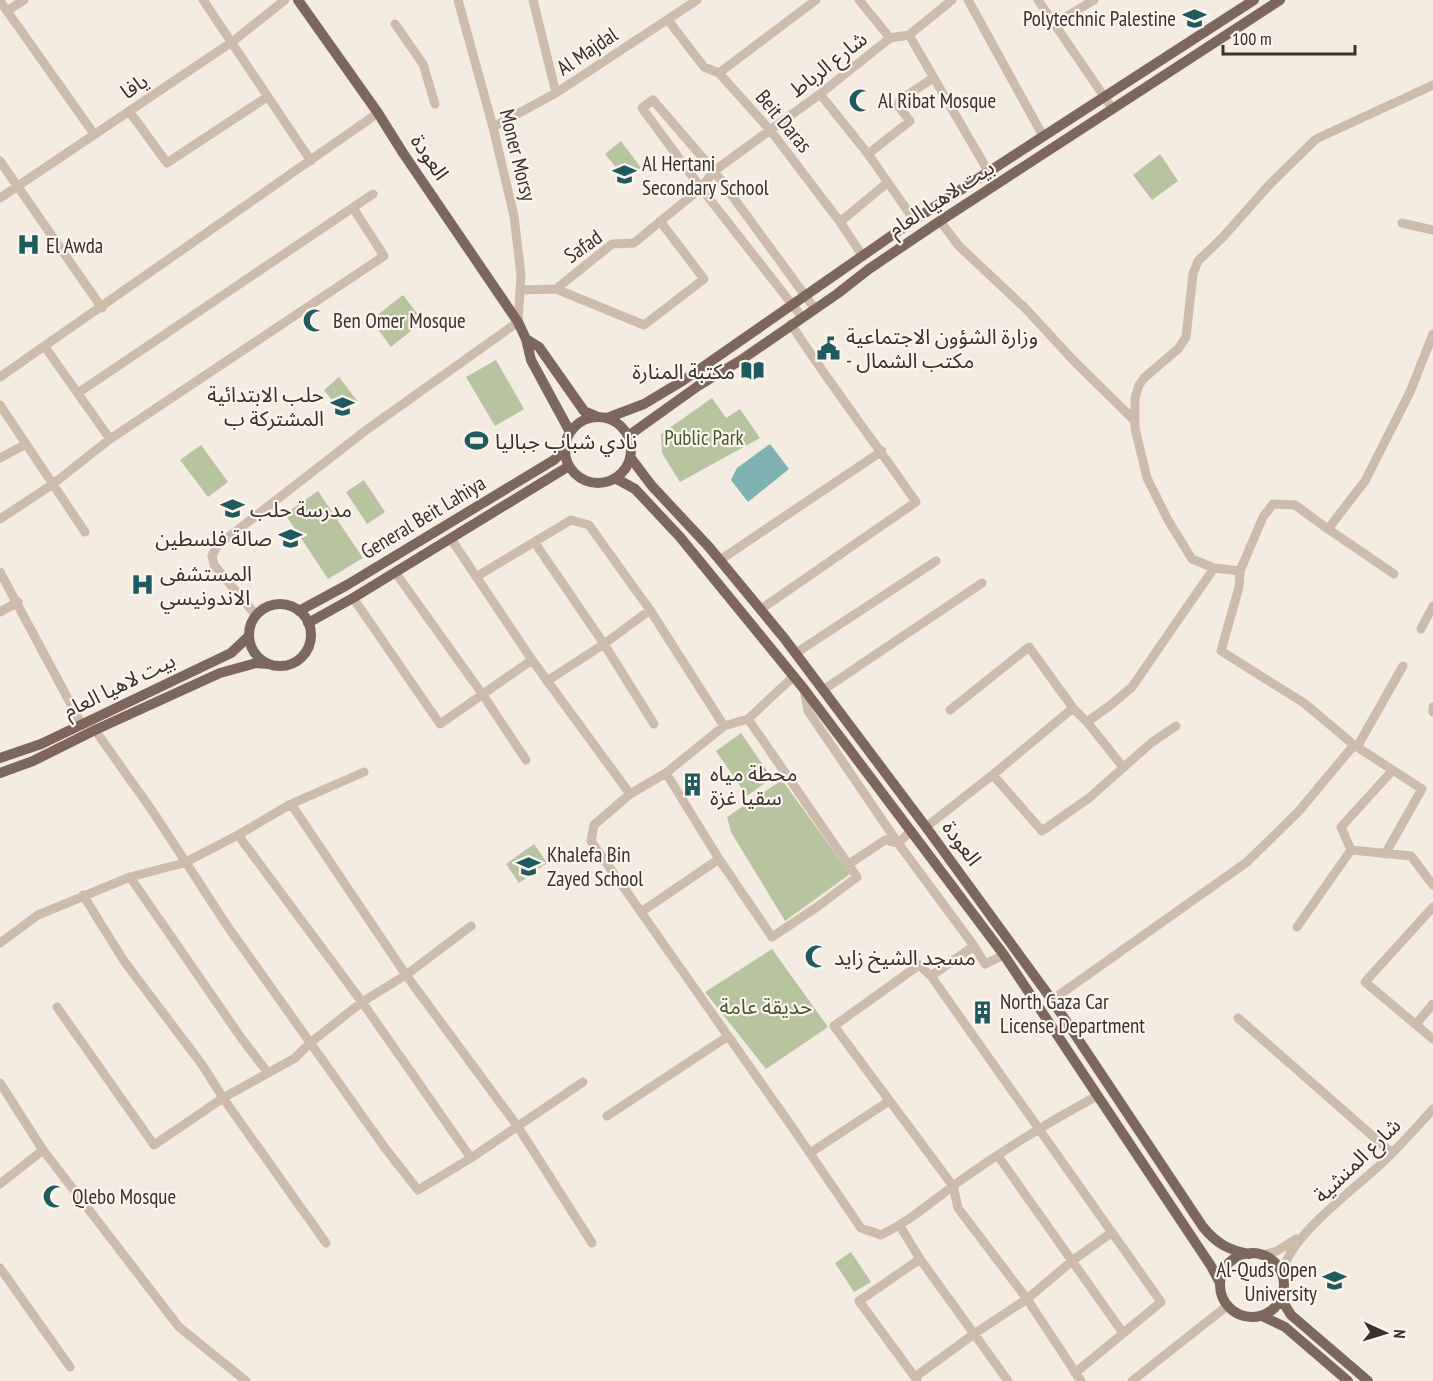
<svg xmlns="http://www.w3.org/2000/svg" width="1433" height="1381" viewBox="0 0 1433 1381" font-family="'PT Sans Narrow','Noto Sans Arabic',sans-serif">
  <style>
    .green { fill: #b8c4a0 }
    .water { fill: #7fb0b2 }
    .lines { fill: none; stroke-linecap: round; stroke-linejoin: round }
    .minor { stroke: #cdbbac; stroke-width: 9 }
    .major { stroke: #7d675c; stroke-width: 10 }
    .labels { text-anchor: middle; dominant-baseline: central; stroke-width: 4.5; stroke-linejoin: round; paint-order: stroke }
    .poi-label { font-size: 21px; fill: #3b302b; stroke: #fbf5ee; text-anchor: start }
    .street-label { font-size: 21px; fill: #3b302b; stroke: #fbf5ee }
    .park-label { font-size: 21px; fill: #4a5a2e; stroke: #fbf5ee }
  </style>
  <rect width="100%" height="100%" fill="#f4ebe1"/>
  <path class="green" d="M621,141L641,168L626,180L605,154Z
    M1160,154L1178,181L1152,200L1133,175Z
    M403,295L423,321L391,347L371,320Z
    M496,360L524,409L495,426L466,377Z
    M339,377L358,402L343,414L324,390Z
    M712,398L726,418L740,409L760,438L680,482L662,453L661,434Z
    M201,445L228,482L208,497L180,460Z
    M364,480L385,512L367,524L346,492Z
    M318,491L363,558L328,579L285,514Z
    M741,733L772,778L747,796L716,751Z
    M782,780L850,874L785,921L731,832L727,817Z
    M534,844L547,863L519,883L506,864Z
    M772,949L828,1027L766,1069L705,992Z
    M851,1252L871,1282L854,1292L835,1263Z"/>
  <path class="water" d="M770,444L789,469L748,502L731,480L737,468Z"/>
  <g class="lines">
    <path class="minor" d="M203,0L311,161
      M533,0L556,93
      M859,0L890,38
      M968,0L1043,136
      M1038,0L1112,108
      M0,1L94,134
      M7,11L24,0
      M668,20L704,67L719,73L771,131L840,222L862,255
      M395,24L423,64L435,104
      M1054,24L1094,0
      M909,35L988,171
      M719,73L816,0
      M820,94L868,154L914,220
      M129,111L167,163L267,97
      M493,127L556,93L697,0
      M868,154L910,121L898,106L900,100L933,78
      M0,161L102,308
      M0,198L232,42L285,0
      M940,221L959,246L1026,309L1074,361L1135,421
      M840,222L887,183
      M1402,223L1433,230
      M556,289L644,325L704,279L660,221
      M521,290L556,289L612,244L634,243L701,188L714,171L820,94L890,38L909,35L952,0
      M802,317L701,188L642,108L653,100L714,171L815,309
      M45,347L110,439
      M0,377L378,113
      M78,393L373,194
      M0,405L85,532
      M0,458L26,444
      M0,519L53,484L110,439L384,256L353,208
      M1328,529L1394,574
      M451,539L532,660L630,794
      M535,543L604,644L654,724
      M720,560L882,451
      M1214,568L1192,559L1168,520L1147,478L1135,428V398L1139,385L1144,378L1178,349L1186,337L1193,274L1198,261L1223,237L1270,184L1316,139L1433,85
      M0,572L82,725
      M395,572L483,695L526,760
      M476,577L571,520L589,525L650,610L724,726
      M353,598L440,724L532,660
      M761,609L916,502C875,442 830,385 791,324
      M0,612L18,602
      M256,615L214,565L212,556L217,546L365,431L518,322L521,275L514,216L493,127L458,0
      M1421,629L1433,606
      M796,653L936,561
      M793,677L748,719L724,726L666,773L630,794L594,825L591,841L792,1127L861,1228L881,1235C908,1222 929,1204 953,1186C998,1153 1047,1123 1097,1096
      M547,681L604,644L650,610
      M804,689L808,711L898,843L974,946
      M823,690L982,583
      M1433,707V712
      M950,710L1029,647L1073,708L1087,722L1123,767
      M1087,722L1112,704L1132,687L1214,568L1240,571
      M95,730L153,812L228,927L385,1148L418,1190L471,1158L583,1082
      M1357,747L1403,666
      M666,773L719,859L772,937L817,907L857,877L748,719
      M993,775L1042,831L1089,798L1151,743L1176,726
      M291,804L406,975L518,1127L592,1243
      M926,827L995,773L1073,708
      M238,835L291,804L364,772
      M1351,850L1341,827L1393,770
      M1385,854L1422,789L1354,745L1304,703L1221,651L1239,587L1240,571L1263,517L1273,504L1295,505L1328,529L1365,481L1410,392L1433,334
      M849,864L885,840L898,843L911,831
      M130,877L242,1039L268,1073
      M83,895L124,961L203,1066L223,1098L326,1243
      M1433,907L1365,982L1433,1039
      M641,912L719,859
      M1297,927L1351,850L1411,856L1433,885
      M0,943L38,915L130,877L184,863L238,835L362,1002L471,1158
      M1004,955L985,964L974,946L931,976L919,965L834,1026L953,1186L958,1208L1027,1299L1081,1381
      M931,976L1161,1302L1075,1373
      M1052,1000L1247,862L1299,811L1354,745
      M57,1007L154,1145L223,1098L295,1058L310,1043L362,1002L406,975L471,926
      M1238,1018L1392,1153
      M1416,1024L1433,1004
      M0,1083L43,1150L179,1327L246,1381
      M607,1116L727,1037
      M810,1153L889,1101
      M998,1156L1123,1333
      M0,1184L43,1150
      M900,1226L920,1259L1008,1381
      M1262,1255L1277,1251L1296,1239
      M0,1268L70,1367
      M1282,1275C1287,1237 1354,1190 1382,1163C1400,1146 1417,1127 1433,1109
      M915,1377L974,1334L1027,1299L1072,1261L1111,1233
      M917,1380L859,1301L920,1259
      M1132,1381L1227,1306"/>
    <path class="major" d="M298,0L378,113L403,153L518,322L526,339L531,360L570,432
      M526,339L539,347L584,411L596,416
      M565 450a33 33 0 1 1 66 0a33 33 0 1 1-66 0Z
      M607,418L644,404L684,380L914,220L1254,0
      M628,436L698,386L741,360L837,294L869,269L940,221L1280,0
      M630,457L652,486L709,547L784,638L926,827L1052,1000L1203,1227C1216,1243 1228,1250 1249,1254
      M615,478L635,489L680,537L804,689L1004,955L1211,1266L1220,1283
      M249 635a31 31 0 1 1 62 0a31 31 0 1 1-62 0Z
      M299,611L347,585L554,460L564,450
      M308,623L353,598L569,466
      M0,758L41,744L231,653L249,636
      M0,773L33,761L95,730L220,673L256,663L268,664
      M1220 1285a32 32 0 1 1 64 0a32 32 0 1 1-64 0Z
      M1281,1299L1291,1315L1368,1381
      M1262,1316L1285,1327L1348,1381"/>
  </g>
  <defs>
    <symbol id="university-bare" viewBox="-9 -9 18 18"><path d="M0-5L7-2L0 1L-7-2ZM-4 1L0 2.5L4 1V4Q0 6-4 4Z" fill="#1f5a5e" stroke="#fbf5ee" stroke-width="2.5" paint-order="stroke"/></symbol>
    <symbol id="mosque-bare" viewBox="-9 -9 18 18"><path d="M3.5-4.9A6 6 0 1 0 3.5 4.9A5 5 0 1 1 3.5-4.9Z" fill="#1f5a5e" stroke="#fbf5ee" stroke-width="2.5" paint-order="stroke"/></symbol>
    <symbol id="school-bare" viewBox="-9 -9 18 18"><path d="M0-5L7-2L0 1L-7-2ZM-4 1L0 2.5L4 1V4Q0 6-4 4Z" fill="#1f5a5e" stroke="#fbf5ee" stroke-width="2.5" paint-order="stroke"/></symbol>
    <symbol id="hospital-bare" viewBox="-9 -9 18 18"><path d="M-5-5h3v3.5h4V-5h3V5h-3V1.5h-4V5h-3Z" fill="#1f5a5e" stroke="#fbf5ee" stroke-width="2.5" paint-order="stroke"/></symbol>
    <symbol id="civic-bare" viewBox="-9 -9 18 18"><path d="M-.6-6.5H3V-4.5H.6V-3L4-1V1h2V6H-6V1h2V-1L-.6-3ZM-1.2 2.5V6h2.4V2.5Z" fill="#1f5a5e" stroke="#fbf5ee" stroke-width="2.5" paint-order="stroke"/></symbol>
    <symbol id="library-bare" viewBox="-9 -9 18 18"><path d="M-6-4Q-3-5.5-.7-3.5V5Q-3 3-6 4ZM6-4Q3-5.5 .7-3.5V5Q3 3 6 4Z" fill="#1f5a5e" stroke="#fbf5ee" stroke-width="2.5" paint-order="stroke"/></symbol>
    <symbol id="stadium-bare" viewBox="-9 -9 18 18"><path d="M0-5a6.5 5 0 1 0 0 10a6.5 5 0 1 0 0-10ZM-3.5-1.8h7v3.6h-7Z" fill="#1f5a5e" stroke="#fbf5ee" stroke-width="2.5" paint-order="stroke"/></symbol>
    <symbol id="building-bare" viewBox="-9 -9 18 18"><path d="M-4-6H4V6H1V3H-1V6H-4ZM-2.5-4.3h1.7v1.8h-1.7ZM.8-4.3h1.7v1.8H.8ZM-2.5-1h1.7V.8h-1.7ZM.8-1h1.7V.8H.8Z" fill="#1f5a5e" stroke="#fbf5ee" stroke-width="2.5" paint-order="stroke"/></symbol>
  </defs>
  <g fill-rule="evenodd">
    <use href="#university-bare" x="1178" y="2" width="33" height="33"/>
    <use href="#mosque-bare" x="844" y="84" width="33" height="33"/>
    <use href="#school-bare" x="608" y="158" width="33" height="33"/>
    <use href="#hospital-bare" x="12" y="228" width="33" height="33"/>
    <use href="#mosque-bare" x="298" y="304" width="33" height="33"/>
    <use href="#civic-bare" x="812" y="332" width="33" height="33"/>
    <use href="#library-bare" x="736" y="354" width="33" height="33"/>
    <use href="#school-bare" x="326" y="390" width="33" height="33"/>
    <use href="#stadium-bare" x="460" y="424" width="33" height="33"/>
    <use href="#school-bare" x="216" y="492" width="33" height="33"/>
    <use href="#school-bare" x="274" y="522" width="33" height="33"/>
    <use href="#hospital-bare" x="126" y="568" width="33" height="33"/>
    <use href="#building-bare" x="676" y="768" width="33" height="33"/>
    <use href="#school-bare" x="512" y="850" width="33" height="33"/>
    <use href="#mosque-bare" x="800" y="940" width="33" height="33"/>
    <use href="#building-bare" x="966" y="996" width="33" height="33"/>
    <use href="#mosque-bare" x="38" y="1180" width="33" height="33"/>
    <use href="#university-bare" x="1318" y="1264" width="33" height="33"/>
  </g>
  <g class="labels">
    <g class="poi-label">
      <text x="1176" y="18" text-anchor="end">Polytechnic Palestine</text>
      <text x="878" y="100">Al Ribat Mosque</text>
      <text x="642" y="163">Al Hertani<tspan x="642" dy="24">Secondary School</tspan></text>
      <text x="46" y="245">El Awda</text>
      <text x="333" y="320">Ben Omer Mosque</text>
      <text x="846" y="336">وزارة الشؤون الاجتماعية<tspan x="846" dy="24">- مكتب الشمال</tspan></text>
      <text x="735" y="371" text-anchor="end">مكتبة المنارة</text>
      <text x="324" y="394" text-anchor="end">حلب الابتدائية<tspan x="324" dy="24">المشتركة ب</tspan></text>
      <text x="495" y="441">نادي شباب جباليا</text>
      <text x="250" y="509">مدرسة حلب</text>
      <text x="272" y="538" text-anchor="end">صالة فلسطين</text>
      <text x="160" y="573">المستشفى<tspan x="160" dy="24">الاندونيسي</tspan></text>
      <text x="710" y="773">محطة مياه<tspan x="710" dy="24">سقيا غزة</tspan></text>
      <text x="547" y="854">Khalefa Bin<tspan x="547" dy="24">Zayed School</tspan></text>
      <text x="834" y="957">مسجد الشيخ زايد</text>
      <text x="1000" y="1001">North Gaza Car<tspan x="1000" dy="24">License Department</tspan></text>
      <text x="72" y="1196">Qlebo Mosque</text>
      <text x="1317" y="1269" text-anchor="end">Al-Quds Open<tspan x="1317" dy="24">University</tspan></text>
    </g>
    <g class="street-label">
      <text transform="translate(587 51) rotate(-34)">Al Majdal</text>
      <text transform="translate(828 64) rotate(-38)">شارع الرباط</text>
      <text transform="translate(134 86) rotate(-34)">يافا</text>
      <text transform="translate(784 121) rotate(50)">Beit Daras</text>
      <text transform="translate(518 155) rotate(76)">Moner Morsy</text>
      <text transform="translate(430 157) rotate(56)">العودة</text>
      <text transform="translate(941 198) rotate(-33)">بيت لاهيا العام</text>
      <text transform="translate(583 246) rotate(-35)">Safad</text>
      <text transform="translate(423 517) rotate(-31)">General Beit Lahiya</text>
      <text transform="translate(119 685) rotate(-26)">بيت لاهيا العام</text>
      <text transform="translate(962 843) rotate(54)">العودة</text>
      <text transform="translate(1357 1160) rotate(-44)">شارع المنشية</text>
    </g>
    <g class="park-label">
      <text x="704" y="437">Public Park</text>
      <text x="766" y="1006">حديقة عامة</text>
    </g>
  </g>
  <g transform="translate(1385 1333) rotate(94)" stroke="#fbf5ee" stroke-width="4.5" paint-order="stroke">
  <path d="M0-4.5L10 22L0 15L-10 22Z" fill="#3b302b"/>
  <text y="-9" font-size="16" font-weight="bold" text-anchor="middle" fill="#3b302b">N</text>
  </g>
  <path d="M1223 45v9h132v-9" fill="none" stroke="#3b302b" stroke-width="3"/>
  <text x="1232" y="45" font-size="18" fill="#3b302b" stroke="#fbf5ee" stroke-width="4.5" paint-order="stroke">100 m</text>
</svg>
